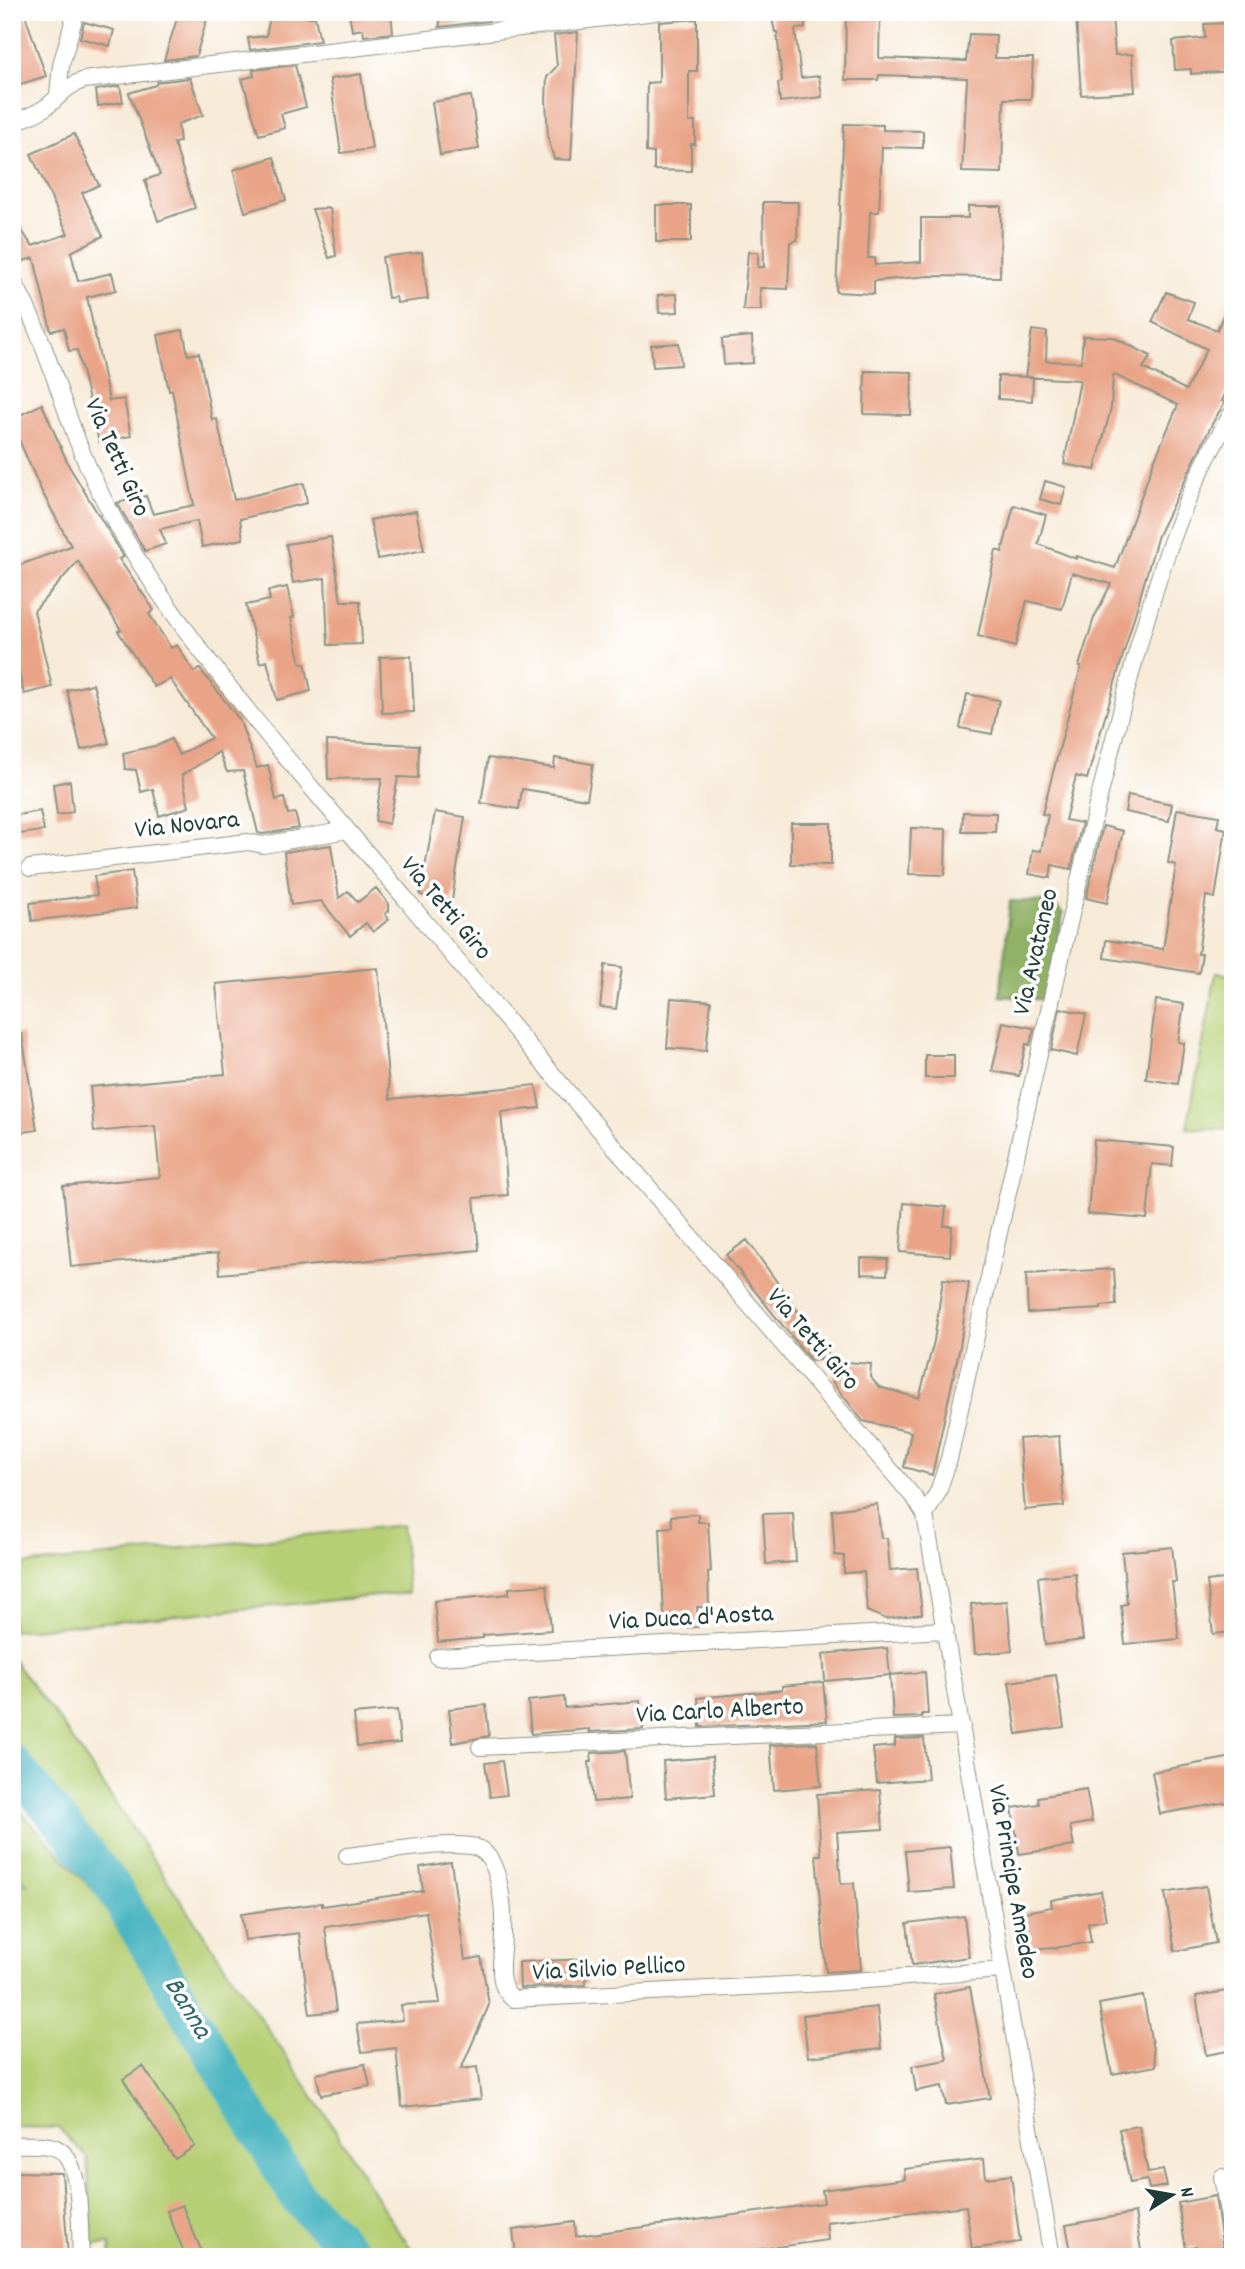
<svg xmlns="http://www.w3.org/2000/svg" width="1245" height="2269" viewBox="0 0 1245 2269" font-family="Dekko,sans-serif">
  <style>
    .green { fill: #b6cf74; stroke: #6a8654; stroke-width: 2 }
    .forest { fill: #90b266; stroke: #58784d; stroke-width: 2 }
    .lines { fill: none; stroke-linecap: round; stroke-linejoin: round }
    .river { stroke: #44b3bf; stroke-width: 37 }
    .building { fill: #e9a487 }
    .street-casing { stroke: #8b9486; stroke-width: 18 }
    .street { stroke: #fff; stroke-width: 16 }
    .labels { text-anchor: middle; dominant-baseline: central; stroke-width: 7; stroke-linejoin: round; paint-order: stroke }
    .street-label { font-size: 26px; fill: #1f3d34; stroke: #fff }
    .water-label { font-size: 28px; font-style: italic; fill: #2c6665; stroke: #fff }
  </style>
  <rect width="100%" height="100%" fill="#fff"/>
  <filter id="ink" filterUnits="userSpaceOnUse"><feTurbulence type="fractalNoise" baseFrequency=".0143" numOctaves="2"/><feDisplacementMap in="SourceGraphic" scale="14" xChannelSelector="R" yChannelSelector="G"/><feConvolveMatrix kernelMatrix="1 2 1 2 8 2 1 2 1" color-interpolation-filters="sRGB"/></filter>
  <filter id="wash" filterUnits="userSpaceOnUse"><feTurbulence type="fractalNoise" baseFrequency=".00686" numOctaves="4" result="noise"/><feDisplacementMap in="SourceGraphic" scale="28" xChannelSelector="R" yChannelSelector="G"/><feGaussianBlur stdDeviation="1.57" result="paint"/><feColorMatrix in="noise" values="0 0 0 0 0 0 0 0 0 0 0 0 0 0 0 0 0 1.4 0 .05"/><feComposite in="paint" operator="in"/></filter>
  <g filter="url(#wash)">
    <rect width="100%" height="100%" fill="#f7ead7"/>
    <path class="green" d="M1216,973L1233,975V1130L1187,1128Z
      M402,1525L408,1593L12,1631V1566Z
      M12,1659L62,1724L331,2123L395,2227L418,2257H368L315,2195L135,1904L85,1832L12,1752Z
      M12,1802L105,1903L176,2019L304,2211L341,2257H111L110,2244L93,2245L87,2158L59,2128L12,2127V1887L28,1884L12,1873Z"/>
    <path class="forest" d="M1010,901L1053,902L1063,914L1046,1000L1000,996Z"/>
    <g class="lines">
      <path class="river" d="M12,1763L111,1884L299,2199L356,2257"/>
    </g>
    <g id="blocks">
      <path class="building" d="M12,12H24L46,76L12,87Z
        M179,12H209L196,56L164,60Z
        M271,12H306L305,17H315L320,41L250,50L248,38L266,36Z
        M349,12H391L393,33L364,36L363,29L352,31Z
        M442,12H488L489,21L439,27Z
        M805,12V28L795,29L801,78L819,76L822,97L780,102L778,83L782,82L777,32H775L771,14Z
        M846,12H880L879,58L966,61L969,34L996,35L995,58H1033L1031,99H1004L1002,173L962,172L967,78L879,75L878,80H845Z
        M1112,15L1115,55L1132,54L1135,92L1081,95L1076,17Z
        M697,19V71H689V122H695V144H691V171L654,170V153L646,152L647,83L659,82V22Z
        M84,22L114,30L110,46L80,38Z
        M1229,23L1233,71L1191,74V69L1175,70L1173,41L1205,38L1204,24Z
        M578,32L571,160L554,159L548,138L546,101L547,77L557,66L554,35Z
        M295,65L306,107L281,114L285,128L259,135L242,79L254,76L253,70Z
        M361,74L372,149L341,153L330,79Z
        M190,78L203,115L178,124L180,142L174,143L195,208L158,221L145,180L160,175L129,93L156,85L157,82Z
        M120,86L123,102L98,106L96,90Z
        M471,96L479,149L440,155L432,102Z
        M844,124L883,125V130L923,131V148L882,147L879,212H870L868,258H875V265L921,262V218H968V206H1001L1000,277L929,276L874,281V294L836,292Z
        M74,134L99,185L82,193L103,236L71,252L78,281L112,273L116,290L87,297L109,401L124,399L131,436L99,442L77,350L69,351L64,328L51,331L34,258L12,264V215L32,246L68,234L31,154Z
        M274,157L286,200L245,212L233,170Z
        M763,202H798L797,240L790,242L788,289L760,288L761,310H743L748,252H758V267H764Z
        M656,205H691V242H656Z
        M330,208L336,256L329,258L312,209Z
        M422,252L428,299L397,303L396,297L388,298L382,257Z
        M1166,292L1194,302L1188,319L1217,330L1233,293V376L1222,401L1225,402L1212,424L1158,535L1087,779L1076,776L1065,820L1082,823L1071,869L1052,865L1050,878L1029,874L1033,850L1041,851L1048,815L1042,814L1081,667L1079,666L1094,618L1111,584L1072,573L1062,609L1027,601L1015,647L978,636L996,550L1002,552L1014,505L1046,515L1038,544L1077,559V556L1115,568L1154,461L1178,405L1113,374L1111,408L1095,470L1064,464L1080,380L1025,377L1032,330L1047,332L1046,361L1081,362L1083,336L1113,337L1151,356L1143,368L1186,390L1207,349L1152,322Z
        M677,294L678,312L659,313L658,295Z
        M183,330L188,355L199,353L212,420L217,419L234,500L304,483L307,503L240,519L243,539L202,547L197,521L160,529L166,544L145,551L117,503L146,496L153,514L194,505L172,390L169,391L158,335Z
        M752,336L753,363L724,365L722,339Z
        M679,343L681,365L653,367L651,345Z
        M865,371L912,372L911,415L864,414Z
        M998,376L1033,377L1032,401L998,399Z
        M42,404L69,466L124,557L119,559L154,610L149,614L171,648L177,645L194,672L200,669L239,719L257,768L268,765L276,800L284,798L288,814L295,813L299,828L263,834L258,833L243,771L227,772L219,752L182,775L189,807L159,816L153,789L141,792L136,770L125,769L123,753L159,745L171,739L179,755L211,738L170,679L154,687L118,631L121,630L78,561L34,611L52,687L24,694L12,646V568L71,546L40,488L12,424V419Z
        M1045,481L1066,487L1061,505L1040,499Z
        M416,511L424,550L378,559L370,520Z
        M331,537L341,601H360L362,644L328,645L325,578L293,583L286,544Z
        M287,587L294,617L291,618L301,664L305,663L311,691L277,700L267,661L260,663L246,605L270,600L268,591Z
        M411,656L414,712L382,713L380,657Z
        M93,684L109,743L81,750L67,690Z
        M967,694L999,700L992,734L960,728Z
        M327,741L419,745L418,778L398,777L389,824L375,821L382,778L328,779Z
        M488,758L554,768L555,758L593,764L587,799L522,789L519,809L481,803Z
        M70,781L73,812L57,815L53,784Z
        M1128,795L1172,804L1169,821L1125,812Z
        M1177,809L1219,816L1217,827L1226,829L1215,898L1206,896L1198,954H1202L1199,973L1104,958L1106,940L1163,949L1176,865L1168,863Z
        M40,811L44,831L19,834L17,815Z
        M435,812L465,817L452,900L420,895Z
        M963,812L996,813L995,832H962Z
        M791,823H831V865L791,864Z
        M1103,826L1123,831L1107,903L1086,898Z
        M911,828L946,829L945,875L909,874Z
        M331,845L339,898L348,891L358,902L376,888L389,904V911L385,914L389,919L373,932L366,923L350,936L321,901L291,905L284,852Z
        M132,871L137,908L32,921L30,903L97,895L94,876Z
        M605,965L622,967L616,1009L600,1007Z
        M378,968L390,1099L536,1085L540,1108L501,1112L508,1195L474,1198L479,1250L220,1274L218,1253L71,1267L63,1186L160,1177L155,1126L94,1132L90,1087L225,1074L216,984Z
        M671,998L711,1001L706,1051L667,1048Z
        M1156,1000L1184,1004L1178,1042L1184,1043L1178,1084L1146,1079Z
        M1060,1008L1086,1014L1077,1056L1051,1050Z
        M1003,1022L1034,1028L1030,1045L1026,1044L1019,1076L992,1071Z
        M22,1034L37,1130L12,1134V1035Z
        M925,1055H954V1078H925Z
        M1094,1140L1174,1147L1172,1166L1152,1164L1147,1219L1088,1214Z
        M904,1203L946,1207L944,1226H952L950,1256L900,1252Z
        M747,1240L831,1358L811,1361L726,1255Z
        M861,1258L888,1259L887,1275L861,1274Z
        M1114,1269L1116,1305L1101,1306V1309L1028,1313L1026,1274Z
        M943,1279L969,1283L960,1346L932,1475L904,1467L911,1432L863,1421L833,1383L834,1361L871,1364L870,1377L879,1387L919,1398L934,1341Z
        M1059,1436L1064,1506L1025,1510L1019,1439Z
        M877,1504L881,1538H887L890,1570L917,1568L922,1614L886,1619L867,1611L864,1572L844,1573V1556L835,1555L832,1510Z
        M793,1513L796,1562L766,1564L763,1514Z
        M698,1514V1522H708L711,1571L708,1572L709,1607H697L698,1627L672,1628V1615L664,1616L660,1528L672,1527L671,1516Z
        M1172,1547L1176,1582H1172L1179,1639L1125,1644L1121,1605L1127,1604L1122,1552Z
        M1075,1573L1083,1640L1045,1645L1038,1577Z
        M1233,1578V1632L1213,1634L1207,1581Z
        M547,1585L551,1630L483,1635V1638L438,1642L434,1601L509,1594V1588Z
        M1007,1601L1012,1651L975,1654L971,1604Z
        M887,1648L890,1675L825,1681L823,1654Z
        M925,1672L928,1714H922V1717L893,1718L890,1675Z
        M1056,1675L1064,1727L1017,1734L1009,1682Z
        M823,1682L827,1721L700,1727L698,1698L782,1690V1686Z
        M564,1697L565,1708L640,1701L643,1729L589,1732V1729L531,1734L528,1701Z
        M486,1705L489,1736L453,1743L449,1709Z
        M397,1710L400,1743L357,1746L354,1714Z
        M924,1738L928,1779L877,1783L873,1748L895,1746V1739Z
        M817,1743L821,1786L774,1790L770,1745Z
        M625,1751L630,1799L593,1802L589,1762H592L591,1753Z
        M712,1757L715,1794L666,1798L663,1761Z
        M1233,1757V1801L1160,1814L1152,1772Z
        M502,1761L507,1795L490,1797L485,1763Z
        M1086,1789L1092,1822L1070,1826L1074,1846L1019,1854L1012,1808L1039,1804L1038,1797Z
        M880,1790L883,1829L837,1832L841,1884L854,1883L861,1970L826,1972L816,1855H821L817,1794Z
        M950,1847L954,1889L909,1892L905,1851Z
        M451,1862L465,1960L481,1957L489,2005L461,2069L477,2067L481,2099L402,2107L396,2048L362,2052L357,2024L403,2020L401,2005L440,2003L426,1912L325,1927L336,2011L310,2014L299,1933L245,1940L241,1914L322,1903V1906L423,1891L420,1867Z
        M1206,1886L1216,1943L1175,1951L1165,1893Z
        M1101,1891L1106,1920L1088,1923L1091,1942L1055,1948L1054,1947L1032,1949L1025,1912L1052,1907L1051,1900Z
        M964,1916L969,1957L912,1965L907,1923Z
        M585,1959L586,1985L520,1988L519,1962Z
        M970,1987L990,2098L946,2105L942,2086L916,2091L912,2066L947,2060L934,1994Z
        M1233,1990V2050L1206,2055L1196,1996Z
        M1143,1996L1156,2066L1112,2074L1099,2004Z
        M877,2007L881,2049L808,2057L803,2015Z
        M365,2064L370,2086L321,2095L316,2074Z
        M143,2066L195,2146L175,2159L123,2079Z
        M1139,2126L1148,2173L1163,2170L1167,2186L1149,2189L1147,2180L1130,2183L1119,2129Z
        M984,2159L986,2178L1011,2175L1020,2242L972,2249L966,2206L826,2222L828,2240L702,2257H516L513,2230L575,2222L576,2236L824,2203L822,2190L905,2179L904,2169Z
        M13,2172L62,2173L68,2257H52L51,2251L12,2254Z
        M1215,2196L1224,2257H1198L1196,2247L1186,2249L1178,2203Z
        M182,2205L204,2257H186L167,2211Z
        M1135,2213L1142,2257H1072L1066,2225Z"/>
    </g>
  </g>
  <g filter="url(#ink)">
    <use href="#blocks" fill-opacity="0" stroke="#8b9486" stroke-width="2"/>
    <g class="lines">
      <defs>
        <path id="street" d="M58,94L61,65L76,12
          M12,123C22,119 34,115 43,109C60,98 63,87 84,80L656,12
          M12,279C43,332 58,393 81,450C100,497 126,543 154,585C230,697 322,799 409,903C575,1104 747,1301 916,1500L925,1515L1052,2257
          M30,868L248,842L263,845L347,830
          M925,1515L938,1492L949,1459C992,1263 1035,1068 1081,872C1096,808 1112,745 1129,681C1154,588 1181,495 1233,412
          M438,1657L946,1630
          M480,1747L962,1726
          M347,1856C377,1853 448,1840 475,1847C501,1854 504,1910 503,1934C503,1955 494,1984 513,1999L826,1983L1002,1970
          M12,2145C26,2145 43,2143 56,2148C84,2160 79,2230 81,2257
          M1222,2177L1233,2243"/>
      </defs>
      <use href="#street" class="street-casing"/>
      <use href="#street" class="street"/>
    </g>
  </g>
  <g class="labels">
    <g class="street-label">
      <text transform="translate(116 458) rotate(66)">Via Tetti Giro</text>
      <text transform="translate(187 826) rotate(-6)">Via Novara</text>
      <text transform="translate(445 909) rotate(50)">Via Tetti Giro</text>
      <text transform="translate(1037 952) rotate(-77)">Via Avataneo</text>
      <text transform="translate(812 1340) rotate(49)">Via Tetti Giro</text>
      <text transform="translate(691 1619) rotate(-3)">Via Duca d'Aosta</text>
      <text transform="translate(720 1712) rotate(-3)">Via Carlo Alberto</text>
      <text transform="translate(1012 1882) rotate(80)">Via Principe Amedeo</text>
      <text transform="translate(609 1970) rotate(-3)">Via Silvio Pellico</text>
    </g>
    <g class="water-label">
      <text transform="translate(186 2009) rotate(59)">Banna</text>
    </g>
  </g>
  <rect width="1245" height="2269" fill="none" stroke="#fff" stroke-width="42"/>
  <g transform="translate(1172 2195) rotate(79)" stroke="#ffffff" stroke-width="5" paint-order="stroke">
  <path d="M0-5L12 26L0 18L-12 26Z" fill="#1f3d34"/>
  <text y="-10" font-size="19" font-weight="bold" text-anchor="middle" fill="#1f3d34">N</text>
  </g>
</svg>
